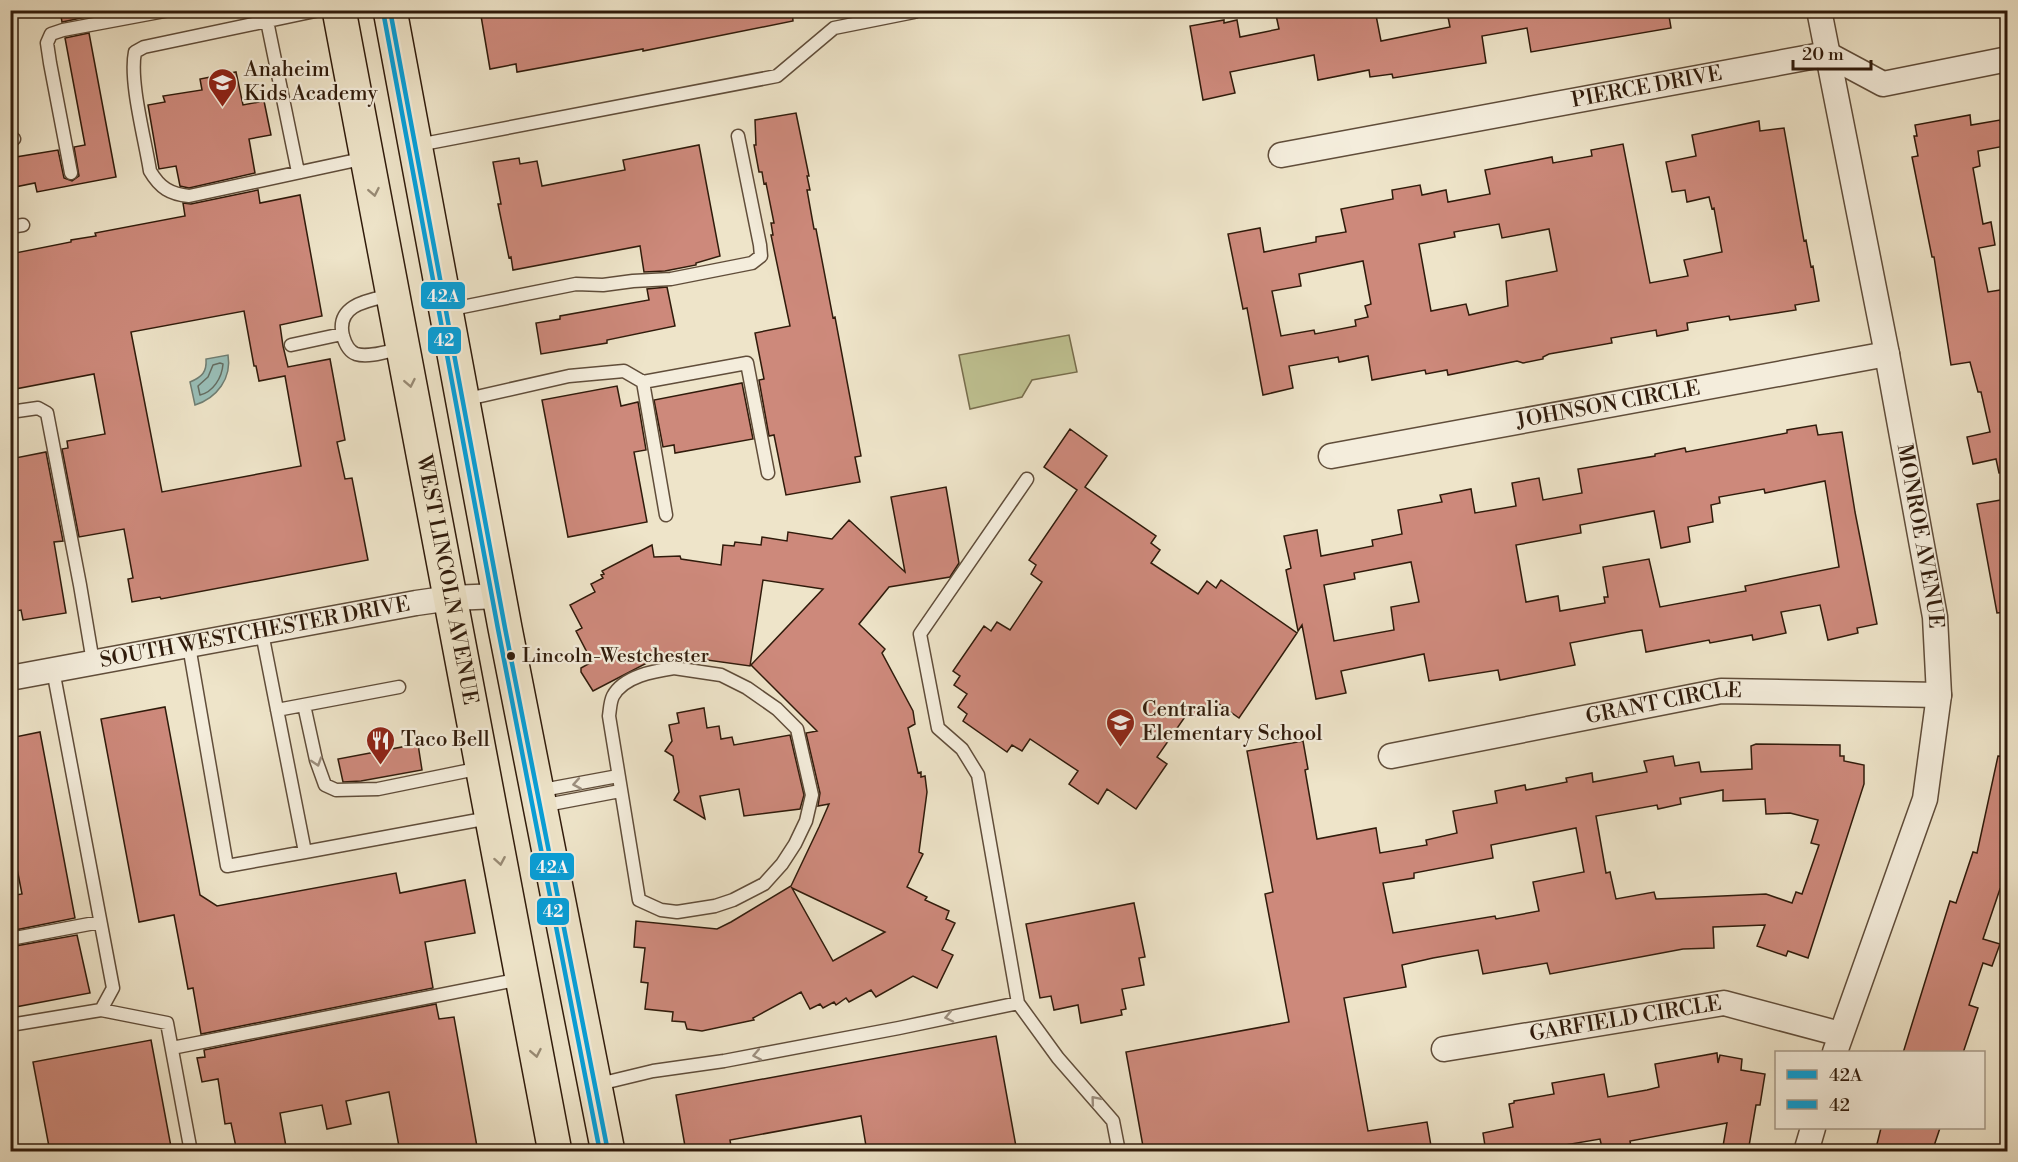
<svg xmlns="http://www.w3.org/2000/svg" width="2018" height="1162" viewBox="0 0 2018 1162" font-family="'Libre Bodoni',serif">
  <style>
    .green { fill: #bfc292; stroke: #786e4e; stroke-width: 1.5 }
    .water { fill: #99beb7; stroke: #6f7d72; stroke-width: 1.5 }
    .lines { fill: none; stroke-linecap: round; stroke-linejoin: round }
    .shore { stroke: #646c61; stroke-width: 1.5 }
    .building { fill: #cd897b; stroke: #301b0b; stroke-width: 1.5; fill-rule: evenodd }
    .lane-casing { stroke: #604d3a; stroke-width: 15 }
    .street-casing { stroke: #604d3a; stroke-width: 27 }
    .primary-casing { stroke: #301b0b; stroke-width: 36 }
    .lane { stroke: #f4eddc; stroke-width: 12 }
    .street { stroke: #f4eddc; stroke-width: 24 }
    .primary { stroke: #eee4c9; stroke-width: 33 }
    .bus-1-casing { stroke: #f4eddc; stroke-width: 9 }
    .bus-2-casing { stroke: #f4eddc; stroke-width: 9 }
    .bus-1 { stroke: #05a0db; stroke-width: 4.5 }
    .bus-2 { stroke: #05a0db; stroke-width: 4.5 }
    .oneway { stroke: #988a74 }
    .oneway2 { stroke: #9c8e7e }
    .bus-dot { fill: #301b0b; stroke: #f4eddc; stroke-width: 2 }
    .labels { text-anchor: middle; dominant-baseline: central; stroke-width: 4.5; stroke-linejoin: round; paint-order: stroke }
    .bus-label { font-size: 20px; fill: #301b0b; stroke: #f4eddc; text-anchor: start }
    .poi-label { font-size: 21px; fill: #301b0b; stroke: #f4eddc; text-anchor: start }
    .street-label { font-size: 21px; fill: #301b0b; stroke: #f4eddc }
    .line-badge { stroke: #f4eddc; stroke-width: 2 }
    .badge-label { font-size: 16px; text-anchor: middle; font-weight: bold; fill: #fff }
  </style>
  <rect width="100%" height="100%" fill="#eee4c9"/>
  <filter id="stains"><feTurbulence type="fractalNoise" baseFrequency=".00333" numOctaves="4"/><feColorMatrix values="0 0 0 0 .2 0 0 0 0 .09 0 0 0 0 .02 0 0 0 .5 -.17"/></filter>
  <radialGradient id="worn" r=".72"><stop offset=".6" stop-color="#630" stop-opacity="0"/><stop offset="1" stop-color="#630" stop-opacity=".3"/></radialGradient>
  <path class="green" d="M1069,335L1077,372L1032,380L1022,397L970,409L959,355Z"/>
  <path class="water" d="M228,355C232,378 217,398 195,405L190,382C202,377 207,372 206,359Z"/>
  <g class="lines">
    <path class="shore" d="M220,363L223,364C222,378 213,392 200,395L198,386L208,377L213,365Z"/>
  </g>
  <path class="building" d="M60,10H85L86,17L62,22Z
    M480,10H792L793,21L643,51V49L517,72L516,64L490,69Z
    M1300,10H1375L1381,41L1450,27L1448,17L1480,10H1668L1671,28L1531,52L1527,28L1482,36L1486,63L1393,78L1392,74L1370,77L1369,70L1318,80L1314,55L1230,72L1235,93L1203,100L1190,26L1224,20V23L1237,20L1240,37L1279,29L1276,15Z
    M89,33L116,177L37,192L35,183L10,188V158L58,150L64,178L72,181L79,176L74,147L85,145L65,38Z
    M236,72L243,105L264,101L271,135L249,139L255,173L189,188L180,186L176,166L159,169L148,105L165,102L163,96L202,90L200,79Z
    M796,113L809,176H807L810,190H807L814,229H816L833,318L835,317L861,456L855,457L860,482L786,495L774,435L769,436L759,380L764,379L755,333L790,326L771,235H773L771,223H774L766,183L764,184L762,172H759L754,145H756L755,120Z
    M1970,115L1971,125L2000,120L2005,146L1978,151L1980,166L1973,168L1983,224L1991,222L1995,245L1979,248L1988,292L2007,289V472L1999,473L1996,459L1973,464L1967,437L1990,432L1981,392H1978L1970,362L1951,365L1934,257H1932L1912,157L1918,156L1914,136H1917L1915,125Z
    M1759,121L1760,131L1784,128L1804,241L1806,240L1811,267L1813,266L1819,301L1795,305L1796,310L1730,320L1729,316L1687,323L1688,330L1657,336L1656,330L1611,338L1612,343L1549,354L1543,357V359L1523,363L1517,361L1448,375L1447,370L1426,374L1425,370L1372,380L1368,356L1339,362L1338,357L1289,366L1293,388L1263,395L1247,308L1243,309L1228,234L1260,228L1264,252L1316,242V237L1346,232L1341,209L1393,199L1392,190L1420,185L1422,195L1446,190L1448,202L1490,194L1485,170L1552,157L1553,163L1592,156L1591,150L1623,144L1650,283L1688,276L1684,260L1722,252L1714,208L1712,209L1709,197L1687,202L1685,190L1672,192L1666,162L1696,156L1692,135ZM1499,224L1502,238L1549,229L1557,271L1506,281L1508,306L1469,315L1466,304L1431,311L1419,244L1455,237L1454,232ZM1363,261L1371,304L1365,306L1368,317L1355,320L1356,326L1315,334L1314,330L1281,336L1272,291L1301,286L1299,274Z
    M699,145L720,256L696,263V265L665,271L644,272L640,246L513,270L511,257L509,258L498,204H501L493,162L519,158L520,164L537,161L542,186L625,170L623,160Z
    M258,190L260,203L300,195L322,316L280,325L283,346L288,367L330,359L345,440L337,442L345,479L352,478L368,560L161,599L160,597L132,602L128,579L133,578L124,529L79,537L62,449L68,448L67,441L105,434L94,374L10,390V254L71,242V240L96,236L95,233L185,216L183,203L191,204ZM244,311L254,366H256L259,381L285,376L301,466L162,492L131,332Z
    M667,287L675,326L607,340V343L541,354L536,323L560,319V316L649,300L647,289Z
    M742,383L753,439L675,453L674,445L663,447L654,400Z
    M617,386L621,406L638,402L646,450L634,452L647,522L568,537L542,400Z
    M1816,425L1818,435L1842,432L1855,512L1877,624L1857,628L1858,633L1828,640L1820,605L1781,612L1786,633L1753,640L1752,635L1710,643L1709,640L1646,652L1642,630L1633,631L1570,643L1575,665L1500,680L1498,670L1429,681L1424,654L1341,671L1346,693L1316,699L1302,625L1298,631L1286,570L1291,568L1284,536L1317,530L1321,556L1373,546L1372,540L1402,534L1398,510L1442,502L1440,495L1471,489L1475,513L1516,506L1512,483L1539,478L1543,500L1582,493L1578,469L1655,456V454L1685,448L1686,452L1787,433V430ZM1825,481L1839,567L1745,586L1746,591L1660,607L1649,559L1603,567L1608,597H1604L1605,603L1560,611L1558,596L1526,602L1516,545L1581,533L1580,525L1654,511L1661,548L1690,542L1688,527L1713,522L1711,505L1720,503L1719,497L1764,489L1765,493ZM1411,562L1419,602L1391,607L1394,630L1334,641L1324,585L1355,579L1354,573Z
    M1070,429L1107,456L1085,487L1156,536L1151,543L1160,550L1151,563L1198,594L1207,581L1216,588L1221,580L1297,633L1239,718L1219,704L1210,716L1201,709L1196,716L1189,711L1157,757L1167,764L1136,809L1107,789L1098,804L1069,784L1078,771L1030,739L1022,751L1012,745L1007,752L963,721L967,714L958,707L967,694L954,685L960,676L953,671L984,626L991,631L997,622L1010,630L1042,582L1031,574L1036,565L1029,560L1077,490L1044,467Z
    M46,452L63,541L54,542L66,613L23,620L21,610L10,612V459Z
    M946,487L959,563L950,577L889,587L859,624L885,649L882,653L913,711L915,724L908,728L918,773L921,772V777L925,776L927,792L919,852L923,854L907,887L927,897L925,900L949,911L946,919L955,923L942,950L953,955L937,988L913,976L876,997L871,990L849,1002L846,998L836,1005L834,1002L823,1008L820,1004L810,1009L801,992L753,1018L754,1020L702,1031L687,1029L685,1022L672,1021L673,1012L645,1009L648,983L641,982L645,948L634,947L636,921L717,929L731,922L791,886L819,827L829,804L818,806L820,793L806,733L817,731L751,665L823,589L763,580L750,666L664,654L593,691L581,672V668L592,662L576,631L582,628L570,605L595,592L591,584L603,578L601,575L604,574L602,571L652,545L654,557L680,556L681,559L721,565L723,545L734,546L735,542L761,545L762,537L787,541L788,532L832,539L849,520L905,572L891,497ZM792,888L885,932L833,961Z
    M2007,499V612L1997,613L1977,504Z
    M165,707L200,895L217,906L396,873L400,893L465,880L475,933L425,942L433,988L201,1034L193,988L188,989L174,915L139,922L101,719Z
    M704,708L707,728L719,726L721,739L732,737L734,745L790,735L804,795L800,809L744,816L739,789L700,796L705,819L674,800L679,792L673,756L665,751L672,741L669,725L679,723L677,713Z
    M40,732L75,918L10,931V896L22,894L10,833V738Z
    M1303,741L1308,769L1305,770L1317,839L1376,828L1380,853L1427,845L1426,840L1457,833L1453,811L1497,803L1495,791L1525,785L1526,790L1567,782L1566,778L1592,773L1593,782L1647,772L1644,761L1673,756L1675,766L1699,762L1701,772L1752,769L1751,746L1756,744L1840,745V756H1844V761L1864,765V784L1808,958L1788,951L1786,956L1757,946L1765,925L1713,927L1714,948L1683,949L1550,974L1547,963L1483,974L1478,950L1433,958L1402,965L1406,987L1344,998L1368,1131L1427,1122L1432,1152H1144L1126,1052L1289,1022L1265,894L1273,892L1247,751ZM1723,790V801L1765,799L1766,814L1790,813L1818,820L1811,843L1819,845L1802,894L1796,892L1792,903L1766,894L1656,899L1654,892L1616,899L1610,872L1606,873L1596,816L1657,805L1658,809L1681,804L1680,798ZM1576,828L1584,872L1533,882L1539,911L1496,919L1495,916L1393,933L1383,883L1414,878V873L1493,858L1491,845Z
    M418,744L422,770L361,781L343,782L338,759Z
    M1998,756L2007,757V891L2000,889L1983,939L2000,944L1992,966L1983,963L1969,1005L1978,1008L1963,1053H1903L1950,901L1956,903L1973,852L1977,853Z
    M1134,903L1145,957L1139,958L1144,985L1122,989L1126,1009L1121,1010L1122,1015L1081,1023L1078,1005L1054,1010L1051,996L1040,998L1026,924Z
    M77,935L90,993L10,1008V947Z
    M436,1004L439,1019L454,1017L478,1152H400L389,1092L346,1101L351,1124L327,1129L322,1105L280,1113L287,1152H237L231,1123L225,1124L218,1079L202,1082L197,1058L205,1057L204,1050Z
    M996,1036L1017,1152H867L861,1116L730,1140L732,1152H686L676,1095Z
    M151,1040L172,1152H50L33,1062Z
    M1717,1053L1718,1063L1720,1055L1742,1059L1741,1070L1765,1074L1760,1105H1756L1748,1152H1722L1727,1123L1630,1141L1632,1152H1603L1600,1139L1547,1148L1548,1152H1486L1483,1133L1513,1127L1509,1104L1514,1103V1101L1554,1094L1552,1083L1604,1074L1608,1097L1647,1090L1659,1087L1655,1064Z
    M1881,1128H1940L1932,1152H1875Z"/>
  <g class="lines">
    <defs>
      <path id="lane" d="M320,10L144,47L135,52C129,81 145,139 150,171C160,188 170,194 189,196L366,158
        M267,21L298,172
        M10,140L14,139
        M418,145L777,76L834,28L914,12V10
        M71,173L50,63L47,43L51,34L63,30L170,10
        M10,227L23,225
        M392,295C370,300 335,304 343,336C345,343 348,351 356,354C369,358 388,351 402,348
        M447,310L576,284L603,285L633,281L671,279L752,263L761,256L760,245L738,136
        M291,345L342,334
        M643,382L666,515
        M463,400L569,376L624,371L643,382L747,363L768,473
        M10,412L38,408L47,413L80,585L93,662
        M189,646L227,866L305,852L262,633
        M674,668L721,675L747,688L777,709L797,729L812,795L806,821L795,844L782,864L764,884L733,900L715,906L677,912L661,910L639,900L609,716C610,710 610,702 613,696C624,676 654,671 674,668Z
        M304,705L316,760L325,785L336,790L378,789L481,768
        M277,710L399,687
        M537,791L618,776
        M541,806L620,791
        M305,852L489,818
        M10,939L100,922
        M1018,1003L978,775L962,749L938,728L920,634L1027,479
        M101,1010L167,1023L191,1152
        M10,1025L101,1010L113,988L53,670
        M172,1048L521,979
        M595,1085L653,1071L724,1061L899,1028L1018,1003L1058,1058L1113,1121L1119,1152"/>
      <g id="street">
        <path id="s1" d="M1819,10L1887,354L1935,617L1939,695L1925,799L1835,1052"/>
        <path id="s2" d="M1281,155L1827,54L1883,84L2008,59"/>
        <path id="s3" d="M1331,456L1887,354"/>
        <path id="s4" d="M10,678L416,603L451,598L499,596"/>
        <path id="s5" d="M1391,756L1721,691L1939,695"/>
        <path id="s6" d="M1444,1049L1724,1003L1840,1034"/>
        <path d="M1806,1152L1813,1128"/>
      </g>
      <g id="primary">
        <path id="s7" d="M339,10L555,1152"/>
        <path d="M390,10L505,628L608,1152"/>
      </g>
    </defs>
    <use href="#lane" class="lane-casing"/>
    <use href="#street" class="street-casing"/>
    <use href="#primary" class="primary-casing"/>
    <use href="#lane" class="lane"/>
    <use href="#street" class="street"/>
    <use href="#primary" class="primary"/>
    <defs>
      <path id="bus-1" d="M390,10L505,628L608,1152"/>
      <path id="bus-2" d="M383,11L498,629L600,1152"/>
    </defs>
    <use href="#bus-1" class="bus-1-casing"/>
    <use href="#bus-2" class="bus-2-casing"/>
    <use href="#bus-1" class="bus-1"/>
    <use href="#bus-2" class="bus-2"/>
  </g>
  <defs><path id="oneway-chevron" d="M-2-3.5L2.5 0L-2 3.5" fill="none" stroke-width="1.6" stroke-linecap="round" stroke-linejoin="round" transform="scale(1.5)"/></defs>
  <g class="oneway">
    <use href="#oneway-chevron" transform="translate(374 192) rotate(79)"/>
    <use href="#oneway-chevron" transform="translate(410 383) rotate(79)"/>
    <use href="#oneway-chevron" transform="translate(500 861) rotate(80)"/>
    <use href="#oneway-chevron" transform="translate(536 1053) rotate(79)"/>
  </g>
  <g class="oneway2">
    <use href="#oneway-chevron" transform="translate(317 762) rotate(72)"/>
    <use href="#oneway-chevron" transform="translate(577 784) rotate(170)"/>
    <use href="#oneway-chevron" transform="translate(949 1017) rotate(168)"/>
    <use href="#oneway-chevron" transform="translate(757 1055) rotate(169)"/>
    <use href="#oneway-chevron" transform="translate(1095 1100) rotate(-130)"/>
  </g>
  <defs>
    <symbol id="school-pin" viewBox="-11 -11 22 30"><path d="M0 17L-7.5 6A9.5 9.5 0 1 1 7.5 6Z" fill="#8f2418" stroke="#f4eddc"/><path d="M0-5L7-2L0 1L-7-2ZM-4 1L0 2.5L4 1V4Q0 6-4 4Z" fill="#fff"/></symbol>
    <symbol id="restaurant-pin" viewBox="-11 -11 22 30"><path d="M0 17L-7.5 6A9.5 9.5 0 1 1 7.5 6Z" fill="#8f2418" stroke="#f4eddc"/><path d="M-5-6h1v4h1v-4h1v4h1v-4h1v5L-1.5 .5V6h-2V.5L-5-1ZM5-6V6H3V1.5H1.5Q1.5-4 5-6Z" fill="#fff"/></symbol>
  </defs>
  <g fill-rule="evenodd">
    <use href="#school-pin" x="206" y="66" width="33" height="45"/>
    <use href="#school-pin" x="1104" y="706" width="33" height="45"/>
    <use href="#restaurant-pin" x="364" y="724" width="33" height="45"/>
  </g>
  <circle class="bus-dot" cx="511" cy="656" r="5"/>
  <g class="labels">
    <g class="bus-label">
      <text x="522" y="656">Lincoln-Westchester</text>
    </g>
    <g class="poi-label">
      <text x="244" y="70">Anaheim<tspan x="244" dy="24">Kids Academy</tspan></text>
      <text x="1142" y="710">Centralia<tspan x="1142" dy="24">Elementary School</tspan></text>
      <text x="401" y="740">Taco Bell</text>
    </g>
    <g class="street-label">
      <text stroke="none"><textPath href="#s2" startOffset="372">PIERCE DRIVE</textPath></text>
      <text stroke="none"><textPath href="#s3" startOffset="282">JOHNSON CIRCLE</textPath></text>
      <text stroke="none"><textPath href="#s1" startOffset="536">MONROE AVENUE</textPath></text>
      <text stroke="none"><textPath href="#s7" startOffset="580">WEST LINCOLN AVENUE</textPath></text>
      <text stroke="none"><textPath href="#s4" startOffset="249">SOUTH WESTCHESTER DRIVE</textPath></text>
      <text stroke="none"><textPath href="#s5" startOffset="278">GRANT CIRCLE</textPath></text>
      <text stroke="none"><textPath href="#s6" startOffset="184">GARFIELD CIRCLE</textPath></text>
    </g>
  </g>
  <g class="line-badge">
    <rect x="420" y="281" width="46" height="29" rx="6" fill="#05a0db"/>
    <rect x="427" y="326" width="35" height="29" rx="6" fill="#05a0db"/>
    <rect x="529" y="852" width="46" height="29" rx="6" fill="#05a0db"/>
    <rect x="536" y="897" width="34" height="29" rx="6" fill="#05a0db"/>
  </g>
  <g class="badge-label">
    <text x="443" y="302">42A</text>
    <text x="444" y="346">42</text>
    <text x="552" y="873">42A</text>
    <text x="553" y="917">42</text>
  </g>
  <rect width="2018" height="1162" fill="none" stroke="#eee4c9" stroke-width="36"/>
  <rect x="12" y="12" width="1994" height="1138" fill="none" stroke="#301b0b" stroke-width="3"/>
  <rect x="18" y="18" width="1982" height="1126" fill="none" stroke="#301b0b" stroke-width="1.5"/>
  <rect x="1775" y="1051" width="210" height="78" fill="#f4eddc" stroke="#a69988" stroke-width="1.5"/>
  <rect x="1787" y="1070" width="30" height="9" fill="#05a0db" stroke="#a69988" stroke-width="1.5"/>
  <text x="1829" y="1081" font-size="18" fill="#301b0b">42A</text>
  <rect x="1787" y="1100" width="30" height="9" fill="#05a0db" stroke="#a69988" stroke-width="1.5"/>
  <text x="1829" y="1111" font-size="18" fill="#301b0b">42</text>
  <path d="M1793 60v9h78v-9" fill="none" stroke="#301b0b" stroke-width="3"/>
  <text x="1802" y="60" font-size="18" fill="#301b0b" stroke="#f4eddc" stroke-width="4.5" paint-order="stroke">20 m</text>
  <rect width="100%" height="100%" filter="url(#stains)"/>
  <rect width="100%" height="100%" fill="url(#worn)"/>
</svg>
